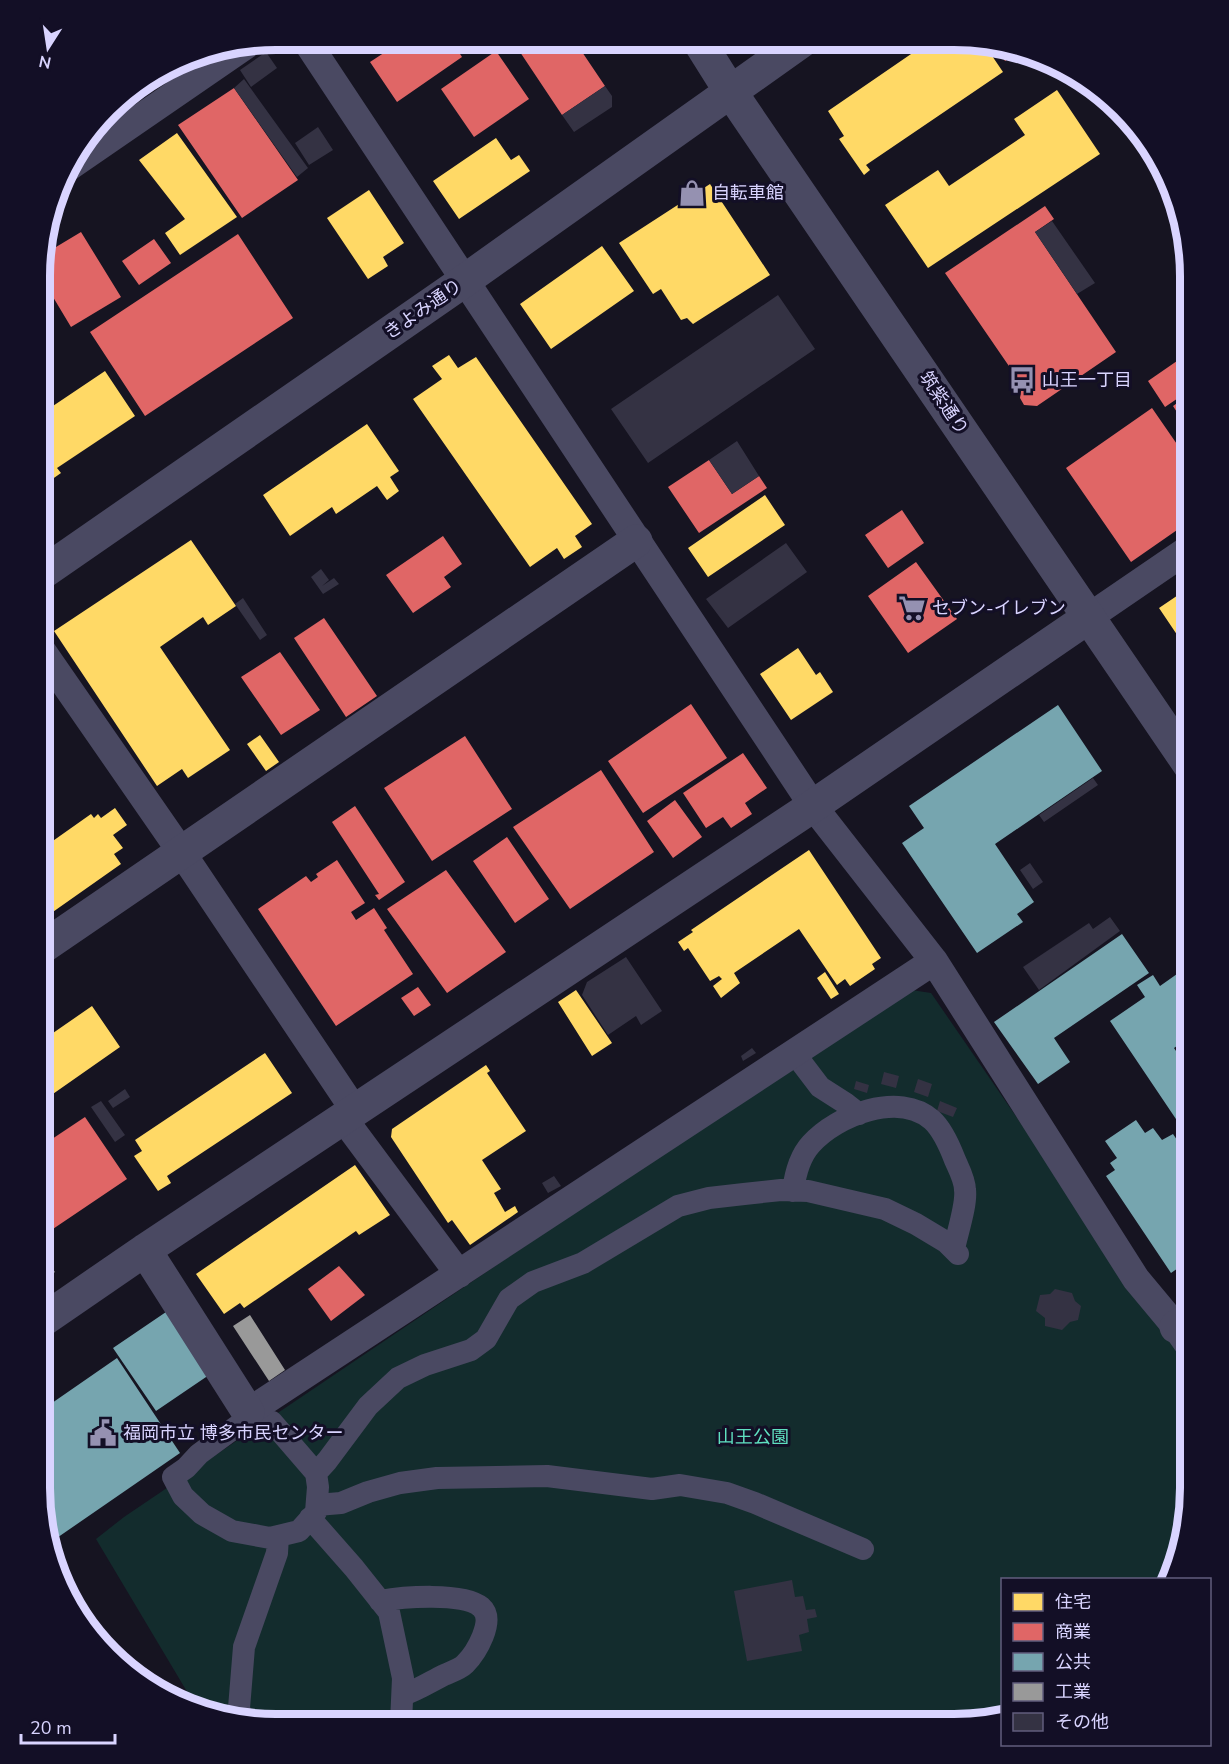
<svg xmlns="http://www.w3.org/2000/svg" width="1229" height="1764" viewBox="0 0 1229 1764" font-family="'Nunito Sans','Noto Sans JP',sans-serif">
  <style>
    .green { fill: #132c2d }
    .homes { fill: #ffd966 }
    .shops { fill: #e06666 }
    .public { fill: #76a5af }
    .industry { fill: #999 }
    .building { fill: #343243 }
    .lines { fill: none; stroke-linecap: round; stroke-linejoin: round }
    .pedestrian { stroke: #4a4962; stroke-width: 22 }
    .minor { stroke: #4a4962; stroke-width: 28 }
    .tertiary { stroke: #4a4962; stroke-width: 33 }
    .labels { text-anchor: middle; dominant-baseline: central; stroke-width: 6; stroke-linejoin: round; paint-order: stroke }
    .poi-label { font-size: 18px; fill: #d9d4ff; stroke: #130f26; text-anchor: start }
    .street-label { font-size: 18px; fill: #d9d4ff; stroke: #130f26 }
    .park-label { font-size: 18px; fill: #5fe0c0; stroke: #130f26 }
    .rim { fill: none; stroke: #d9d4ff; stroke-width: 8 }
  </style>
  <rect width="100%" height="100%" fill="#161421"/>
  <path class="green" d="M905,989L931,993L1190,1369L1189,1504L1177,1565L1170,1579L1002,1580V1714L954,1725L245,1723L191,1703L189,1695L96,1539L124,1517Z"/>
  <path class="homes" d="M930,41H982L1003,72L866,165L870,170L864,175L839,139L844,136L828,111Z
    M185,60L187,63L121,108L116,102L120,97Z
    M1057,90L1100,154L928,268L885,205L938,170L949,186L1025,135L1014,119Z
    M177,133L237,217L180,255L165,233L185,219L139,160Z
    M496,138L511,160L519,155L530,171L459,219L433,181Z
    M710,184L770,275L693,324L687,318L681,320L661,289L653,294L619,243Z
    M369,190L404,243L383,257L388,266L368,279L327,218Z
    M602,246L634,291L551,349L520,304Z
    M449,355L458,368L476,357L592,524L575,536L582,547L564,559L557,548L530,567L413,399L442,379L432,366Z
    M105,371L135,416L57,468L61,473L41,487V414Z
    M367,424L399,471L390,477L399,491L387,500L377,486L336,514L332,507L290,536L263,495Z
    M765,495L785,525L708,577L688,548Z
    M191,540L236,606L208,625L203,617L160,647L230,750L188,778L182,769L157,786L54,631Z
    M1190,587V654L1159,608Z
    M798,648L816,675L820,672L833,692L791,720L760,674Z
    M260,735L279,762L266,771L247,744Z
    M115,808L127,825L113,835L123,848L114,854L121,864L40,921V850L91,814L94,818L98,814L101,818Z
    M809,850L881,958L872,964L875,969L850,986L845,979L837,985L799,929L734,973L740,983L721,998L713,986L722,979L719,976L710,981L688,948L684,951L678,942L693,932L691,930Z
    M825,972L839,994L831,999L817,978Z
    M576,990L612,1043L592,1056L558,1002Z
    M92,1006L120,1047L40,1103V1042Z
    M265,1053L292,1093L167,1176L171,1183L158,1191L134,1156L142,1151L135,1140Z
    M486,1065L490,1071L487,1073L526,1131L482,1160L501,1189L494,1193L505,1212L515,1206L518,1212L470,1245L452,1220L448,1223L391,1137L392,1129Z
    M355,1165L390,1215L359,1235L356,1231L244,1308L240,1303L224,1314L196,1274Z"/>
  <path class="shops" d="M405,39L451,40L462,57L397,102L370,62Z
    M512,40H574L605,86L562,115Z
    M994,43L1020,51L1005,61Z
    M496,51L529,99L474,137L441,89Z
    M234,88L298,180L242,218L178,125Z
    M1045,206L1054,219L1035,232L1116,352L1037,406L1024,405L1020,398L1022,385L945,273Z
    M81,232L121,297L71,327L41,277V256Z
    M238,234L293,318L145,416L90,332Z
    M154,239L171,263L139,285L122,261Z
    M1190,352V390L1165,407L1148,381Z
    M1190,394V432L1173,406Z
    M1152,408L1190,463V521L1131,562L1066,468Z
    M709,460L732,494L759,476L767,488L699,533L668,487Z
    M902,510L924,543L888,568L865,535Z
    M443,536L462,564L444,577L451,587L413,613L386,575Z
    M916,562L957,619L908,653L868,596Z
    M324,618L377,696L346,717L294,638Z
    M280,652L320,710L281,735L241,677Z
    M691,704L727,758L643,813L608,761Z
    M465,736L512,809L432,861L384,788Z
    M743,753L767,788L745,803L752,814L731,828L723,817L706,828L683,793Z
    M601,770L654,852L570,909L513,827Z
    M675,800L702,837L673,858L647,821Z
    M355,806L405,882L379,900L375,895L379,894L332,822Z
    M507,837L549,899L515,923L473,861Z
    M337,860L365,903L351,912L356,920L374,908L387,928L384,930L413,974L336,1026L258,909L306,876L311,882L318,877L316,874Z
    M446,870L506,952L447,993L387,909Z
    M418,987L431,1005L414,1016L401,998Z
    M85,1117L127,1179L44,1235L39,1228L40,1147Z
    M339,1266L365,1295L331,1321L308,1289Z"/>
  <path class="public" d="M1058,705L1102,771L995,844L1034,902L1017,914L1023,922L977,953L902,843L924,828L909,806Z
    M1122,934L1149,973L1054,1038L1070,1062L1038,1084L994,1022Z
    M1177,974L1190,993V1037L1174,1048L1190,1072V1123L1182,1128L1110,1021L1145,997L1137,985L1153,975L1160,986Z
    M1136,1120L1145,1133L1153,1128L1162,1140L1173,1134L1190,1159V1279L1181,1266L1171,1273L1106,1176L1115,1170L1110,1163L1117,1158L1105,1141Z
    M1190,1126V1148L1179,1133Z
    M166,1312L209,1375L156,1411L113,1348Z
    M117,1358L180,1453L51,1542L39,1489V1412Z
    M101,1627L113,1658L97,1644L89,1632Z"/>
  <path class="industry" d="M39,1251L55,1272L39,1283Z
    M250,1315L285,1370L269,1381L233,1326Z"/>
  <path class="building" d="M266,52L277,68L251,87L240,70Z
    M244,79L308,168L297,177L234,88Z
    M605,86L612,96V107L574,132L562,115Z
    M318,127L333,150L309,165L295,143Z
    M1052,221L1095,283L1077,294L1035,232Z
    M778,295L815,349L648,463L611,409Z
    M737,441L759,476L732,494L709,460Z
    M786,543L807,572L728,628L706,599Z
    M321,569L329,580L322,586L334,578L339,584L323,594L311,577Z
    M243,598L267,635L260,640L235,604Z
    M1093,778L1098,785L1044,822L1039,815Z
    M1030,863L1043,882L1033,889L1020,870Z
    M1110,917L1120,931L1039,990L1023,967L1089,923L1093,929Z
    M626,957L662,1011L641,1025L636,1016L608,1035L582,995L587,982Z
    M752,1048L756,1053L743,1061L741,1056Z
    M884,1072L899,1076L896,1088L881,1084Z
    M918,1079L932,1084L928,1097L914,1092Z
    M856,1081L869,1085L867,1093L854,1089Z
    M125,1089L130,1097L113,1108L108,1101Z
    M101,1101L125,1135L115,1142L91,1107Z
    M940,1101L957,1108L953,1117L937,1111Z
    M554,1176L561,1186L548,1193L542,1183Z
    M1055,1289L1072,1293L1075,1301L1081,1306L1078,1320L1070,1322L1062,1330L1045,1326V1318L1036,1311L1040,1295L1050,1294Z
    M792,1580L795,1597L803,1596L806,1610L815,1609L817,1617L807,1619L809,1632L799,1635L802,1651L747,1661L734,1591Z"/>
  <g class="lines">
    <path class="pedestrian" d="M801,1062L820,1087L845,1103L859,1114
      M793,1191C795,1175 800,1156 811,1144C837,1115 899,1091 932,1120C943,1130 950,1147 955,1160C959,1169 965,1180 965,1190C967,1204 957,1234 954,1249
      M244,1421L199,1454L186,1468L173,1477L183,1496L202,1514L232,1531L270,1538L299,1531L316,1512L318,1487L316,1473L272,1422
      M316,1473L327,1461L368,1406L398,1378L425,1365L471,1350L486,1339L509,1299L533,1282L583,1263L678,1206L709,1198L744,1194L781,1190L808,1191L885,1209L916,1224L946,1242L958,1254
      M317,1505L341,1503L368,1492L400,1483L437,1478L547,1476L652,1489L680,1485L727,1493L755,1503L863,1549
      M310,1518L354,1568L389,1612L403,1678L401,1723
      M380,1601C402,1597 463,1592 481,1607C496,1620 476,1653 465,1664C460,1669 451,1672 444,1675C430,1682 418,1690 403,1695
      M243,1722L239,1708L244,1647L277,1553L278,1536"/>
    <path class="minor" d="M305,39L813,806L934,961L1136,1279L1176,1327L1190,1347
      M66,169L249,43
      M1089,617L1190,548
      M40,648L182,853L355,1111
      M343,1118L459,1274
      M248,1412L934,961"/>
    <path class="tertiary" d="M698,40L730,91L1190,766
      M41,574L464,281L802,41
      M40,949L636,541
      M145,1250L248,1412
      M39,1323L145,1250L813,806L1089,617
      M1176,1327L1190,1318"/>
  </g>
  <defs>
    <symbol id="shop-bare" viewBox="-9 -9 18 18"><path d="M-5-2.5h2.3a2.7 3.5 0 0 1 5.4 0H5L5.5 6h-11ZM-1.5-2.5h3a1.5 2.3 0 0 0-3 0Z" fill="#9591b1" stroke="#130f26" stroke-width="2.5" paint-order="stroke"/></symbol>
    <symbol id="bus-bare" viewBox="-9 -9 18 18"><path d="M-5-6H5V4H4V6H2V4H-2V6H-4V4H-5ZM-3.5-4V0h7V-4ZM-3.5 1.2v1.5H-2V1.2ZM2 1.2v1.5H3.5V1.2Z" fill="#9591b1" stroke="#130f26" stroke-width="2.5" paint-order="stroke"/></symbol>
    <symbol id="supermarket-bare" viewBox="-9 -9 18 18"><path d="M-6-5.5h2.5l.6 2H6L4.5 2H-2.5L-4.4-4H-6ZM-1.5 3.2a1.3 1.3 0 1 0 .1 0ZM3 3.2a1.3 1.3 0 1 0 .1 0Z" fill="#9591b1" stroke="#130f26" stroke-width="2.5" paint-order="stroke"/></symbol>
    <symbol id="civic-bare" viewBox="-9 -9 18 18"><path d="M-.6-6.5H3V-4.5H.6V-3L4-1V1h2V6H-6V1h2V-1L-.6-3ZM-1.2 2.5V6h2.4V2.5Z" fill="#9591b1" stroke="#130f26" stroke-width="2.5" paint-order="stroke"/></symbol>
  </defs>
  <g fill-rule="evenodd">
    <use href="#shop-bare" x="673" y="174" width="38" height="38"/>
    <use href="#bus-bare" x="1003" y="361" width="38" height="38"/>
    <use href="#supermarket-bare" x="893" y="589" width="38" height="38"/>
    <use href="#civic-bare" x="84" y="1414" width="38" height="38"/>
  </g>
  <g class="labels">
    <g class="poi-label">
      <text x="712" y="193">自転車館</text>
      <text x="1042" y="380">山王一丁目</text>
      <text x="932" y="608">セブン-イレブン</text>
      <text x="123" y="1433">福岡市立 博多市民センター</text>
    </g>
    <g class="street-label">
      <text transform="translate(423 309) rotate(-35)">きよみ通り</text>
      <text transform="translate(944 403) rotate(56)">筑紫通り</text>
    </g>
    <g class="park-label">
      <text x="753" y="1437">山王公園</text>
    </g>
  </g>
  <path d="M0 0H1229V1764H0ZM276 50H954A226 226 0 0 1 1180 276V1488A226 226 0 0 1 954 1714H276A226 226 0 0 1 50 1488V276A226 226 0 0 1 276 50Z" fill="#130f26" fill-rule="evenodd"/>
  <path class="rim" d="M276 50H954A226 226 0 0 1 1180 276V1488A226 226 0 0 1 954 1714H276A226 226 0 0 1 50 1488V276A226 226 0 0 1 276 50Z"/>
  <rect x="1001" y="1578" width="210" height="168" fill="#130f26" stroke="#625e7d" stroke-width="1.5"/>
  <rect x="1013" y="1593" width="30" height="18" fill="#ffd966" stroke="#625e7d" stroke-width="1.5"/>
  <text x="1055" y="1608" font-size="18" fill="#d9d4ff">住宅</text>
  <rect x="1013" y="1623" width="30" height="18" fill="#e06666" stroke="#625e7d" stroke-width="1.5"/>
  <text x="1055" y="1638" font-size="18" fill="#d9d4ff">商業</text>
  <rect x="1013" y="1653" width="30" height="18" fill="#76a5af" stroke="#625e7d" stroke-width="1.5"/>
  <text x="1055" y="1668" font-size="18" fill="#d9d4ff">公共</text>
  <rect x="1013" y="1683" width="30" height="18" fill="#999999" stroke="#625e7d" stroke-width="1.5"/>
  <text x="1055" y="1698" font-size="18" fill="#d9d4ff">工業</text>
  <rect x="1013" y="1713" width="30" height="18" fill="#343243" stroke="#625e7d" stroke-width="1.5"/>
  <text x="1055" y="1728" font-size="18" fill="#d9d4ff">その他</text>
  <g transform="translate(48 48) rotate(192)" stroke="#130f26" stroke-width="4.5" paint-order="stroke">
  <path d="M0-4.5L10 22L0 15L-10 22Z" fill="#d9d4ff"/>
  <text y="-9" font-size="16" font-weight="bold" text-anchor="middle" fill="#d9d4ff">N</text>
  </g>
  <path d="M21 1734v9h94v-9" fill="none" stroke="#d9d4ff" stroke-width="3"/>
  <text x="30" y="1734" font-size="18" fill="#d9d4ff" stroke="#130f26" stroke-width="4.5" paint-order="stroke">20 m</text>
</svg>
